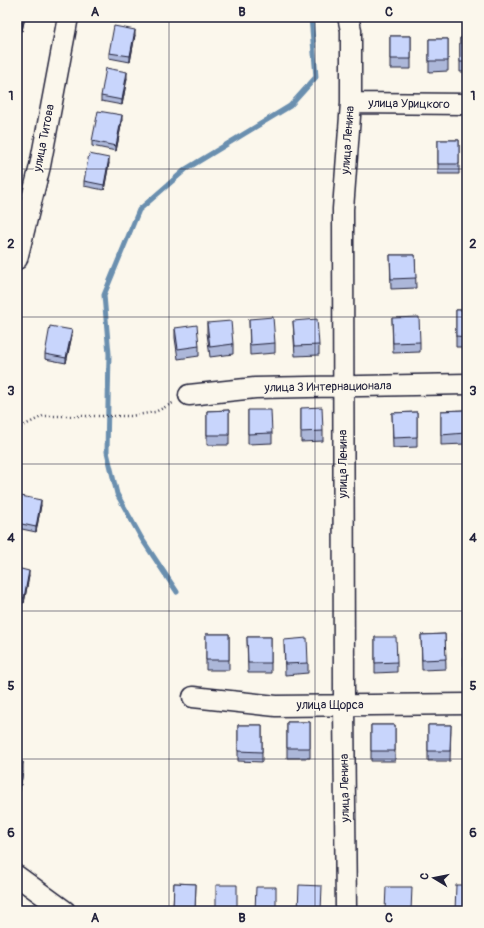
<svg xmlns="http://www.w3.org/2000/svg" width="484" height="928" viewBox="0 0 484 928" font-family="Pangolin,sans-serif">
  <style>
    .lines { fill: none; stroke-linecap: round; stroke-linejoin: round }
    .stream { stroke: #6b8faf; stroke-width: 5 }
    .street-casing { stroke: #22223b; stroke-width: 23 }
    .path { stroke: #22223b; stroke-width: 2.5; stroke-dasharray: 1 3; stroke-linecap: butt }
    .street { stroke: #fbf7ec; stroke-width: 20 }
    .wall { fill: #acb7d9; stroke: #22223b }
    .shaded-wall { fill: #8c95b0; stroke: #22223b }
    .building { fill: #c8d5fc; stroke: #22223b }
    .grid { fill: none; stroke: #22223b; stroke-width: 1; stroke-opacity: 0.55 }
    .labels { text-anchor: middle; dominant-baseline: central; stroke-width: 3.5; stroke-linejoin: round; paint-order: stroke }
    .street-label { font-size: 12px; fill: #22223b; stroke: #fbf7ec }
    .neatline { fill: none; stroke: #22223b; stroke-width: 1.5 }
    .grid-label { font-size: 13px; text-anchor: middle; font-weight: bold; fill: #22223b }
  </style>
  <rect width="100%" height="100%" fill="#fbf7ec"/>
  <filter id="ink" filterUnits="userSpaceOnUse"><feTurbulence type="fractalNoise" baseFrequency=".025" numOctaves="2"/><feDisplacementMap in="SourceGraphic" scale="8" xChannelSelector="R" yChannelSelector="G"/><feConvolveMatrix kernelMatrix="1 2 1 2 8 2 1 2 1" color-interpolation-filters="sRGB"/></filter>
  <g filter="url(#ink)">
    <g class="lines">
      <path class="stream" d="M177,592L142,539L117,494L107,452L109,354L104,295L139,210L186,169L290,106L316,77L311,17"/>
      <defs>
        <path id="street" d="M351,103L467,104
          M17,259L40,166L68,17
          M189,395L255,388L467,384
          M193,697L276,706L467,704
          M17,876L65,911
          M346,911L344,706L343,209L351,103V30L348,17"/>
      </defs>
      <use href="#street" class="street-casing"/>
      <path class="path" d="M17,429L43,416H131L155,412L173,403"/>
      <use href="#street" class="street"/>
    </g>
    <path class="wall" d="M17,17H25L22,31L17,30Z
      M130,17H139V19Z
      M135,35L130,62L109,58V53Z
      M390,36H411V69H390Z
      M460,38H467V72H460Z
      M429,39H448V71L429,72Z
      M127,78L122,105L101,101V96Z
      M122,121L116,151L92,146V141Z
      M438,140H459V174H438Z
      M109,163L104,190L84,186V181Z
      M390,255H415L416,288L391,289Z
      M456,310H467V347H456Z
      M392,318L420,342V352L393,353Z
      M249,319L275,343V353L250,355Z
      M293,321L319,345V355L295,356Z
      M207,323L233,344V354L210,357L207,333Z
      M175,328L199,346V356L178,359L175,338Z
      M72,335L66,363L45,359V354Z
      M301,408L323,431V441L301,442Z
      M229,410V445H207V411Z
      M248,410L272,433V443L248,444Z
      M465,410V444L441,445V411Z
      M417,412V447L393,448L392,413Z
      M41,505L36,532L17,528V518Z
      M17,568L29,576L24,603L17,602Z
      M467,631V666H464L463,642Z
      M206,634H229V670H206Z
      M445,634L446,669L422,670L421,635Z
      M247,637H271V673H248Z
      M375,637L397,662V672L375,673Z
      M284,640L308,663V673L285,675Z
      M287,722H310V758H287Z
      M238,725H262V762L238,761Z
      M371,725H395V761H371Z
      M428,725H451L450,761H428Z
      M17,761L23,772L18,801H17Z
      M174,883L196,884L195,911H173Z"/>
    <path class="shaded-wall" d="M24,17H25L22,31V26Z
      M135,30V35L130,62V56Z
      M127,72V78L122,105V100Z
      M122,115V121L116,151V146Z
      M109,158V163L104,190V185Z
      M72,330V335L66,363V358Z
      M41,500V505L36,532V527Z
      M29,571V576L24,603V598Z
      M20,629V634L17,650V645Z
      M23,762V772L18,801V791Z"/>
    <path class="building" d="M17,17H24L22,26L17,25Z
      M114,26L135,30L130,56L109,53Z
      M390,36H411V59H390Z
      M460,38H467V62H460Z
      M429,39H448V61H429Z
      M106,68L127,72L122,100L101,96Z
      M98,111L122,115L116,146L92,141Z
      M438,140H459V164H438Z
      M89,154L109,158L104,185L84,181Z
      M390,255H415L416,278L391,279Z
      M456,310H467V337L456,336Z
      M273,317L275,343L250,345L249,319Z
      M419,317L420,342L393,343L392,318Z
      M317,319L319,345L295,346L293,321Z
      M231,321L233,344L210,347L207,323Z
      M197,325L199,346L178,349L175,328Z
      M50,326L72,330L66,358L45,354Z
      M322,407L323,431L301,432V408Z
      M229,410V435H207V411Z
      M248,410H271L272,433L248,434Z
      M465,410V433L441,435V411Z
      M417,412V437L393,438L392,413Z
      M21,496L41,500L36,527L17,523V518Z
      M17,568L29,571L24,598L17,597Z
      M17,629H20L17,645Z
      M467,631V656H464L463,632Z
      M206,634H229V660H206Z
      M445,634L446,659L422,660L421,635Z
      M247,637H271V663H248Z
      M375,637H396L397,662L375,663Z
      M307,638L308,663L285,664L284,640Z
      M287,722H310V748H287Z
      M238,725H262V752L238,751Z
      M371,725H395V751H371Z
      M428,725H451L450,751H428Z
      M17,761L23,762L18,791H17Z
      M174,883L196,884L195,910L173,909Z
      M216,885H237V911H216Z
      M299,885L322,886L321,911H298Z
      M456,885H467V911H455Z
      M256,887H276V911H255Z
      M386,887H412L411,911H385Z"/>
  </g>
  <path class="grid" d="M169,17V911M315,17V911M17,169H467M17,317H467M17,464H467M17,611H467M17,759H467"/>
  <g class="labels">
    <g class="street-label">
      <text transform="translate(409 104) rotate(1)">улица Урицкого</text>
      <text transform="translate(44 138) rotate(-79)">улица Титова</text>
      <text transform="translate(348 140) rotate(-86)">улица Ленина</text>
      <text transform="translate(328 387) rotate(-1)">улица 3 Интернационала</text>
      <text transform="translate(343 464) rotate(-90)">улица Ленина</text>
      <text x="330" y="705">улица Щорса</text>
      <text transform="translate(345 788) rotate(-91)">улица Ленина</text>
    </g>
  </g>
  <rect width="484" height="928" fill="none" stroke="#fbf7ec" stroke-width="44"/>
  <g transform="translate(434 878) rotate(280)" stroke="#fbf7ec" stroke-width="3" paint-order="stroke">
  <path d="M0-3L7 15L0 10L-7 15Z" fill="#22223b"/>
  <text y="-6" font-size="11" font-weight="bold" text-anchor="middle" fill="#22223b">С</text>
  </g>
  <rect x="22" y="22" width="440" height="884" class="neatline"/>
  <g class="grid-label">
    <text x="95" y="16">A</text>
    <text x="242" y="16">B</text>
    <text x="389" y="16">C</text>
    <text x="11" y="100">1</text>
    <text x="473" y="100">1</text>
    <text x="11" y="248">2</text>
    <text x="473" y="248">2</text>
    <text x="11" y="395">3</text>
    <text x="473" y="395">3</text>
    <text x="11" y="542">4</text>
    <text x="473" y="542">4</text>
    <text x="11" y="690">5</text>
    <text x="473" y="690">5</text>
    <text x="11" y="837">6</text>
    <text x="473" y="837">6</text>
    <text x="95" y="922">A</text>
    <text x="242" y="922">B</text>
    <text x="389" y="922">C</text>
  </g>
</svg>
